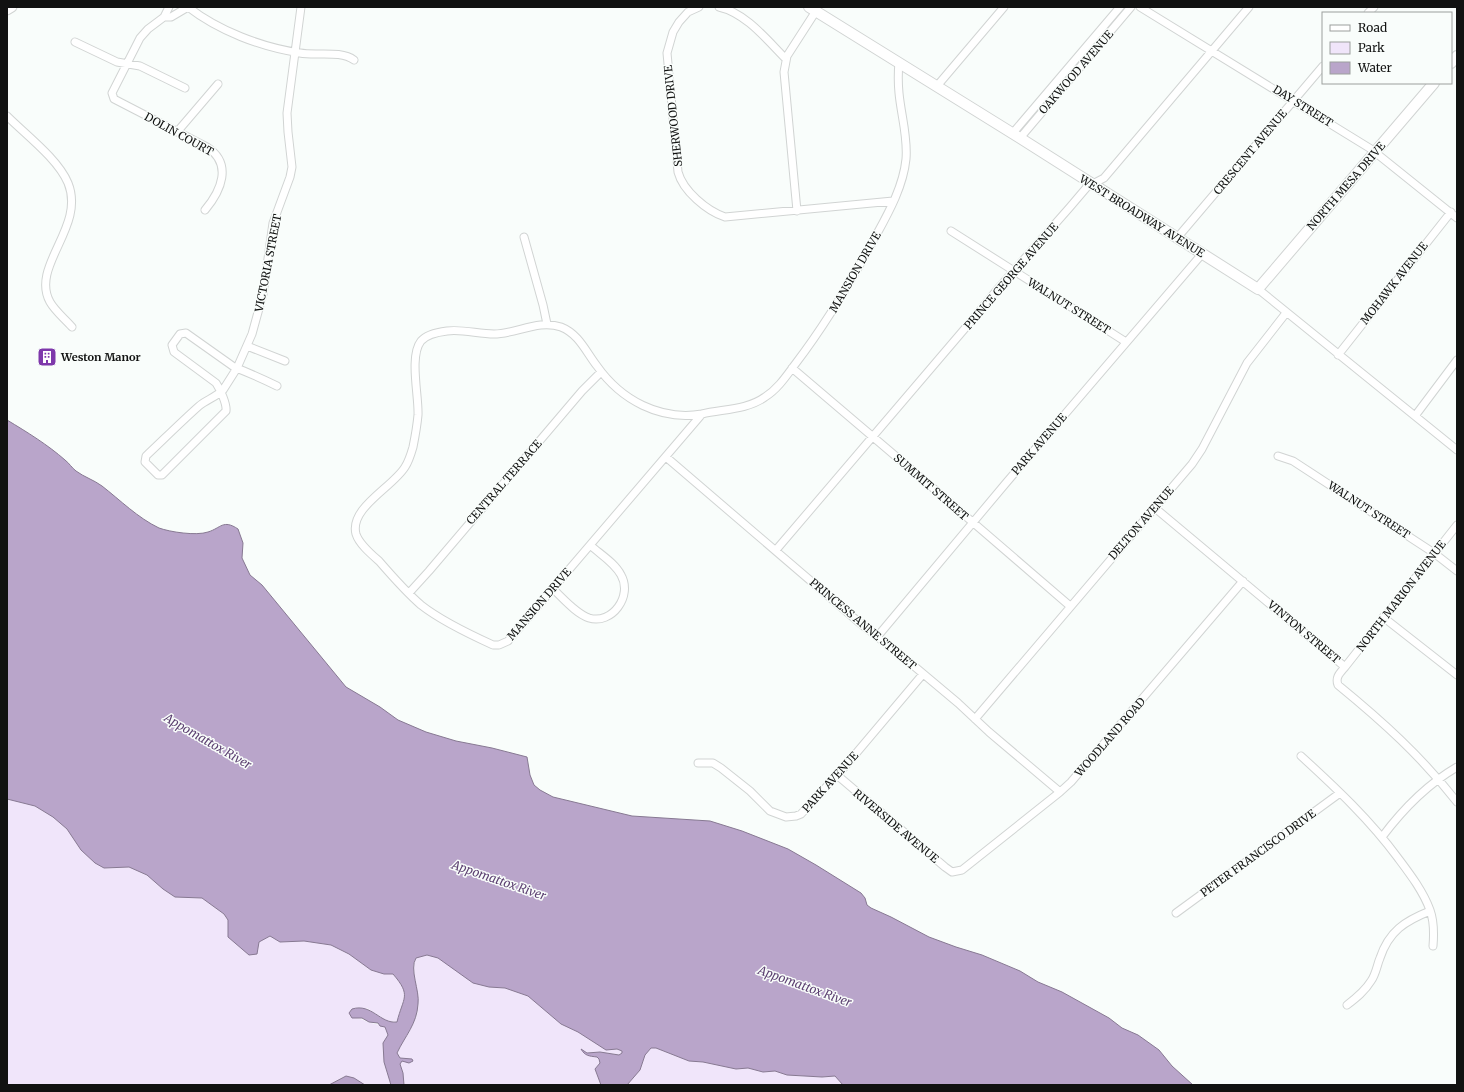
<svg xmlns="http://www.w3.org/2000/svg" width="1464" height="1092" viewBox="0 0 1464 1092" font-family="Merriweather,serif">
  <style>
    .green { fill: #f0e5fa }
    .water { fill: #b9a5ca; stroke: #877992 }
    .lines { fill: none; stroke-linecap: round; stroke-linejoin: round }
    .minor-casing { stroke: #d1d4d3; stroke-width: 9 }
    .tertiary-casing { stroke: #d1d4d3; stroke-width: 11 }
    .secondary-casing { stroke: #d1d4d3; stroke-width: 12 }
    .minor { stroke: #fff; stroke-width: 7 }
    .tertiary { stroke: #fff; stroke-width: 9 }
    .secondary { stroke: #fff; stroke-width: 10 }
    .labels { text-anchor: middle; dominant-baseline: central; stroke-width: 3; stroke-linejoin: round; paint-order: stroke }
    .street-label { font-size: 11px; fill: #111211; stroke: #f9fdfb }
    .poi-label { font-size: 11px; font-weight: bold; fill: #111211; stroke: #f9fdfb; text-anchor: start }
    .water-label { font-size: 12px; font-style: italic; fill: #5c4071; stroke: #f9fdfb }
  </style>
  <rect width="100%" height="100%" fill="#f9fdfb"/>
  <path class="green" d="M7,799L35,806L53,817L67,829L81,850L104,868L129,867L147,875L163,889L175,897L202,898L224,914L228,920V937L232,940L259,942L270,936L280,942L304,941L331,945L349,954L371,970L384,974H393C413,997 402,997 397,1022L387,1021L367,1008L352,1018C361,1018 360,1019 368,1022C374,1024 379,1024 385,1027L388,1035L384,1062L391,1085H365L354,1078L343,1077L329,1085H7Z
    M427,955L438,958L489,987L505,988L528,996L561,1024L578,1032L606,1049H617L622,1051V1053L620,1055L600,1052L586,1053L583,1050L590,1056L597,1057L599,1059L600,1063L595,1069L601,1085H404L403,1073L400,1064L402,1061L397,1053C405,1036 420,1021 418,1001C417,990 411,966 416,958Z
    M651,1048H656L689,1061L703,1062L736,1069L748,1068L763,1072L775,1071L787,1075L822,1077L835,1076L843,1085H627L640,1070L645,1055Z"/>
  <path class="water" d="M7,420C27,432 48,445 65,460C69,463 72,468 76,471C84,477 94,480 102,486C120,500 138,518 159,528C170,532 196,536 208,532C221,528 223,519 238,529L243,543L242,558L250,575L262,585L346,687L380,707L398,720L426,732L456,741L492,748L527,757L530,775L534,785L540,790L553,797L632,816L710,821L742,831L788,849L816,865L861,893L865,898L867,905L871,908L891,917L929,937L956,947L982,955L1020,971L1038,982L1062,992L1109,1018L1122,1028L1138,1035L1159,1050L1172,1066L1193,1085H843L835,1076L822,1077L787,1075L775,1071L763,1072L748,1068L736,1069L703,1062L689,1061L656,1048H651L645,1055L640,1070L627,1085H601L595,1069L600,1063L599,1059L597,1057C589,1056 585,1056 581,1049L587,1053L600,1052L619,1055L622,1053V1051L617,1049L606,1050L578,1032L561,1024L528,996L505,988L489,987L473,983L438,958L427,955L416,958C409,969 420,991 418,1004C417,1024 405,1036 397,1053L400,1058L412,1059L413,1061L409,1063L402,1061L400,1064L403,1073L404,1085H391L384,1062L383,1043L388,1035L385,1027L380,1026L378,1023L369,1022L362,1018H352L349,1013L352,1009C372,1003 380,1024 397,1022C403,997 412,996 393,974H384L371,970L349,954L331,945L304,941L280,942L270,936L259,942L257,954L249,955L228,937V920L224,914L202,898L175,897L163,889L147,875L129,867L104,868L95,863L81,850L67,829L53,817L35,806L7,799Z
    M346,1076L354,1078L365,1085H329Z"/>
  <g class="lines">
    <defs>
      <path id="minor" d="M169,7L164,17H171L188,7
        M188,7C219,31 261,47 300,53C316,56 341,50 354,60
        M699,7L688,12L679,22L673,32L667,53L678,172C683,191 707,211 725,217L893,201
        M719,7C746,13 767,40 786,59
        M1140,7L1371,149L1457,218
        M1368,13L1374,7
        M164,17L148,29L140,38L112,93L114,99L207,147C233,164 221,191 205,210
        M75,42L117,62L140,66L185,88
        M937,86L1004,7
        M7,116C26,135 58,159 68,183C86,227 30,266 50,302C55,311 65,319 72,327
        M177,132L218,84
        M1012,134L1120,7
        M1020,138L1131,7
        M797,211L784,72L787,56L816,11
        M951,231L1126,342
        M524,237L543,305L547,324
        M1177,238L1323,66
        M1258,289L1457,450
        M247,346L285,361
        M1338,355L1451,212
        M792,368L926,482L1070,606
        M277,386C263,379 249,373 234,367L186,333L180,334L172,345L174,352L216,383C220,389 227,404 226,411L162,475H158L145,462L146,456C163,440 181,422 199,406C206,400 216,397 223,390L237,368L252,334L263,294L273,223L290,177L292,167L288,132L287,113L301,7
        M702,414C660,421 621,400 597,366C586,352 579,334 561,327C539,319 516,334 494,334C478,334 463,329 447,331C439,332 427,334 421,341C409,356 419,397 418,415C417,426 415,437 413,447C411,454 409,461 405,467C393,487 349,508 356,534C359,544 371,554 379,561C392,576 406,592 421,605C440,620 471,635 493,645H499L508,641L702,414C723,409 747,410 765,397C778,389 787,375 796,363C825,325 849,285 872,243C886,217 903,189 906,159C908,137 901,115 899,93C898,83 898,73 899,62
        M1415,416L1457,360
        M1278,456L1293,461L1434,553L1457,571
        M666,457L861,624L902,656L958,703L989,732L1060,792
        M1155,508L1345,667
        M1457,525L1345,667C1340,673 1335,677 1338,685C1382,721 1421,756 1457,802
        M776,550L967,326L996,291L1070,207L1087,187L1104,178L1249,7
        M553,589C563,598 575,613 589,618C612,625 633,596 621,575C615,563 600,554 590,545
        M409,593L429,571L582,391L601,372
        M1383,617L1457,675
        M877,637L1006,483L1202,254
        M975,719L1192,464L1202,449L1247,363L1286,313
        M1301,756C1336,788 1370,820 1398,858C1410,874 1423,891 1430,910C1434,921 1434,934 1433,946
        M698,763H713L721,768L750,791L770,811L786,817L796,816L801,814L842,770L923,674
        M837,775L945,867L952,872L962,870L1060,792L1071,782L1243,581
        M1382,837C1403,809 1426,785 1457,767
        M1176,913L1340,793
        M1347,1005C1356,998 1365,991 1371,981C1376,974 1377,965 1380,958C1389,931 1405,921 1430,911"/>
      <path id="tertiary" d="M7,10L12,7"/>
      <path id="secondary" d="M809,7L1020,138L1258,289L1434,83
        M1451,63L1457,56"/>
    </defs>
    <use href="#minor" class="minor-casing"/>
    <use href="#tertiary" class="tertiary-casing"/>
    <use href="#secondary" class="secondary-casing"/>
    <use href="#minor" class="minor"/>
    <use href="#tertiary" class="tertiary"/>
    <use href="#secondary" class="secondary"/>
  </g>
  <defs>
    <symbol id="building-square" viewBox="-11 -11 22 22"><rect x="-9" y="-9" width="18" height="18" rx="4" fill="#7e38ab" stroke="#f9fdfb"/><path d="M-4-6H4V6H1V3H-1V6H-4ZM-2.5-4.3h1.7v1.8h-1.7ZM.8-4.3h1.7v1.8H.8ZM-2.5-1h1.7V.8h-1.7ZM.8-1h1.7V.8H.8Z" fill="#fff"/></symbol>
  </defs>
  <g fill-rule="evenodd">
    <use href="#building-square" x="36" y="346" width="22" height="22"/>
  </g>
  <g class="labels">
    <g class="street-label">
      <text transform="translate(1076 72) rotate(-49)">OAKWOOD AVENUE</text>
      <text transform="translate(1303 106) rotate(32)">DAY STREET</text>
      <text transform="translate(673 116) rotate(-96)">SHERWOOD DRIVE</text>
      <text transform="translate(179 134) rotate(29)">DOLIN COURT</text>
      <text transform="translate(1250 152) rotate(-50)">CRESCENT AVENUE</text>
      <text transform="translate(1346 186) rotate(-49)">NORTH MESA DRIVE</text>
      <text transform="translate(1142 216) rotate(32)">WEST BROADWAY AVENUE</text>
      <text transform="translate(268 263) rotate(-79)">VICTORIA STREET</text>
      <text transform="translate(855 272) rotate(-60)">MANSION DRIVE</text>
      <text transform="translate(1011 276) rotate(-49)">PRINCE GEORGE AVENUE</text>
      <text transform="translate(1394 283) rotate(-52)">MOHAWK AVENUE</text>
      <text transform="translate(1069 306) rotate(32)">WALNUT STREET</text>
      <text transform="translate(1039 444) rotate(-49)">PARK AVENUE</text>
      <text transform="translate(504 482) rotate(-49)">CENTRAL TERRACE</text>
      <text transform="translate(931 487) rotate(41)">SUMMIT STREET</text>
      <text transform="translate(1369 510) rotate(33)">WALNUT STREET</text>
      <text transform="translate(1141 523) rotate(-49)">DELTON AVENUE</text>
      <text transform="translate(1401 596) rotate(-52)">NORTH MARION AVENUE</text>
      <text transform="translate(539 604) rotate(-49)">MANSION DRIVE</text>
      <text transform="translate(863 624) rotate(40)">PRINCESS ANNE STREET</text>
      <text transform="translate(1304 632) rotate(40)">VINTON STREET</text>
      <text transform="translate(1110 737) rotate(-49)">WOODLAND ROAD</text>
      <text transform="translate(830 782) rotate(-48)">PARK AVENUE</text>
      <text transform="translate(896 826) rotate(40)">RIVERSIDE AVENUE</text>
      <text transform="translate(1258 853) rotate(-36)">PETER FRANCISCO DRIVE</text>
    </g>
    <g class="poi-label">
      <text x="61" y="357">Weston Manor</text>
    </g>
    <g class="water-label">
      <text transform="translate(208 741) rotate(30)">Appomattox River</text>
      <text transform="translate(499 880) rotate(19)">Appomattox River</text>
      <text transform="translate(805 986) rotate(20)">Appomattox River</text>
    </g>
  </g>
  <rect width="1464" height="1092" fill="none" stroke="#111211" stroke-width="16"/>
  <rect x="1322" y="12" width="130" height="72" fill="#f9fdfb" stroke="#9c9f9d"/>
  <rect x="1330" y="25" width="20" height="6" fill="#ffffff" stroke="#9c9f9d"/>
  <text x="1358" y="32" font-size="12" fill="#111211">Road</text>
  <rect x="1330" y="42" width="20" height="12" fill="#f0e5fa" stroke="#9c9f9d"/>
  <text x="1358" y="52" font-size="12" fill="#111211">Park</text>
  <rect x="1330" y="62" width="20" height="12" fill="#b9a5ca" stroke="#9c9f9d"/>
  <text x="1358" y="72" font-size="12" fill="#111211">Water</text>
</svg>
